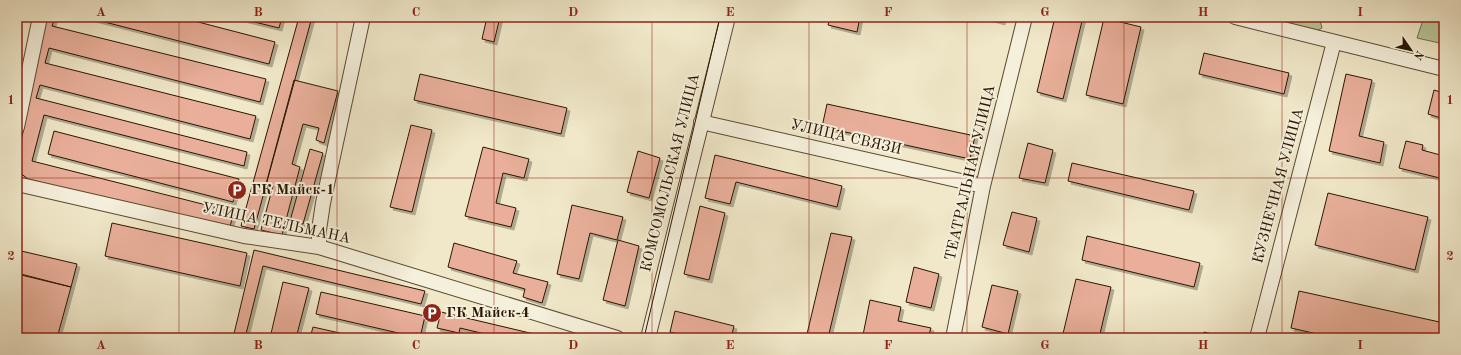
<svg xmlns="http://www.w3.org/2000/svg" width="1461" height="355" viewBox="0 0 1461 355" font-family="'Old Standard TT',serif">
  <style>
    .green { fill: #b8c697; stroke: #716e4c }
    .building { fill: #e9af9a; stroke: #2a1500; filter: url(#shadow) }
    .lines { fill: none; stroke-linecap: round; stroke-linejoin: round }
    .minor-casing { stroke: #5c4a32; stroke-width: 16 }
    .minor { stroke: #f5f0dc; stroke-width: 14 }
    .tram { stroke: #2a1500; stroke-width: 1 }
    .grid { fill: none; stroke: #8f2418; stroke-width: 1; stroke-opacity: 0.55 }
    .labels { text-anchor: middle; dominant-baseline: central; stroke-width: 4; stroke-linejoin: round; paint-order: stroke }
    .street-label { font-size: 15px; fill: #2a1500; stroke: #f5f0dc }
    .poi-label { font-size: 15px; font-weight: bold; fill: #2a1500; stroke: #f5f0dc; text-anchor: start }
    .neatline { fill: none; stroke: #8f2418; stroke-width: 1.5 }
    .grid-label { font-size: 13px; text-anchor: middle; font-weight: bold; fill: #8f2418 }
  </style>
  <defs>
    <filter id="shadow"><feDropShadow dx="3" dy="3" stdDeviation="0" flood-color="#0004"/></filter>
  </defs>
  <rect width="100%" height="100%" fill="#f0e8c9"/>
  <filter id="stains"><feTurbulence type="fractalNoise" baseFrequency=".005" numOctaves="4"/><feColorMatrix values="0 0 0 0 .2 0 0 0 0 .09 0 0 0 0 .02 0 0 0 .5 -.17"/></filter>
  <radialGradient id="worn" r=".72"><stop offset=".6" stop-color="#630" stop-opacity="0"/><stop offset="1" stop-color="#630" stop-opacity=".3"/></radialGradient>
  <path class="green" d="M1263,17H1315L1320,20L1322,28L1313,33Z
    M1424,17H1444V44L1417,38Z"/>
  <path class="building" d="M46,17H55L52,26L266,79L260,102L49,48L45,63L256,116L250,139L40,85L36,98L247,152L244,166L44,115L32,161L234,212L229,230L28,179L19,172L18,157Z
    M85,17H179L275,42L269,64Z
    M234,17H282L279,28Z
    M299,17H312L254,229L241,226Z
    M487,17H500L494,42L482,39Z
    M830,17H860L857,32L828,25Z
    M984,17H1003L1002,22Z
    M1055,17H1083L1063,99L1037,92Z
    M1104,18L1141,27L1123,104L1086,95Z
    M1204,53L1289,73L1284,94L1199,74Z
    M420,74L567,108L561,134L414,100Z
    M1346,74L1372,80L1359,136L1384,142L1380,163L1329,151Z
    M294,80L338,91L324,143L316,140L319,128L303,124L292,164L300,167L282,235L261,230L273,186L266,184Z
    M1434,90L1444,93V119L1428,114Z
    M827,104L975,136L970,159L822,127Z
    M411,125L432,130L412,212L390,207Z
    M54,131L239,179L233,202L48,154Z
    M1406,141L1423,145L1422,150L1444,156V179L1399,168Z
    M1028,143L1053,150L1045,183L1019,178Z
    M483,147L529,159L524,178L503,173L496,203L516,208L511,227L465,216Z
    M310,149L323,153L303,224L290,221Z
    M638,151L660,158L649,198L627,192Z
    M715,155L842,186L837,207L736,182L730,204L705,198Z
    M1072,163L1194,191L1189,210L1068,181Z
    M1328,193L1428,217L1415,270L1315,245Z
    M572,205L623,217L617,240L590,233L579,279L557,274Z
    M700,206L725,213L709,280L684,274Z
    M1012,212L1037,218L1029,252L1003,245Z
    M112,223L247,253L240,286L105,256Z
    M831,233L852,237L828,338H822L807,334Z
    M1087,236L1200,263L1194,287L1082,260Z
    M618,240L639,246L625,306L603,300Z
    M454,243L517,261L513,273L548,282L542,303L523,297L525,289L448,267Z
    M17,250L77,264L71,287L17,274Z
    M254,250L425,291L421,304L263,266L245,338H233Z
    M914,267L939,274L931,308L906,302Z
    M17,273L71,287L57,338H17Z
    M1076,279L1111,287L1099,338H1062Z
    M283,282L309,288L296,338H270Z
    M992,285L1018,291L1008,334L982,327Z
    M1299,291L1444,323V338H1335L1291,328Z
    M321,292L425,316L420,338L316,314Z
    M870,300L901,307L898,321L931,328L928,338H877L863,335Z
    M675,311L734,326L731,338H694L670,332Z
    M441,312L551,338H502L460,328L459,333L437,328Z
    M313,327L362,338H310Z
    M1204,332L1228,338H1203Z"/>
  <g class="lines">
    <defs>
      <path id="minor" d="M1235,17L1444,69
        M701,122L983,186
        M17,127L40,17
        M17,184L244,236L319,247L617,338
        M319,247V230L323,203L363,17
        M648,338L728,17
        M953,338L983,186L1025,17
        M1257,338L1334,42"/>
    </defs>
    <use href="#minor" class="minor-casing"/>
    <use href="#minor" class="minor"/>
    <path class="tram" d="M644,338L720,17"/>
  </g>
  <path class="grid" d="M179,17V338M337,17V338M494,17V338M652,17V338M809,17V338M967,17V338M1124,17V338M1282,17V338M17,178H1444"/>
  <defs>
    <symbol id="parking-disc" viewBox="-11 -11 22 22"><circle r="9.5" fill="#8f2418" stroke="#f5f0dc"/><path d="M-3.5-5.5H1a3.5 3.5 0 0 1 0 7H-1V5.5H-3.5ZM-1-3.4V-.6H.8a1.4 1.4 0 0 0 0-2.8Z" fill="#fff"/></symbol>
  </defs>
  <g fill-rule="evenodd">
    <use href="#parking-disc" x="226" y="179" width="22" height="22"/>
    <use href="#parking-disc" x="421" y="302" width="22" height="22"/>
  </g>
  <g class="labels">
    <g class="street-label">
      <text transform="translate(846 138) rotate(13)">УЛИЦА СВЯЗИ</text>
      <text transform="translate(671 173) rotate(-76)">КОМСОМОЛЬСКАЯ УЛИЦА</text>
      <text transform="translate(971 173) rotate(-77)">ТЕАТРАЛЬНАЯ УЛИЦА</text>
      <text transform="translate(1279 186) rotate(-75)">КУЗНЕЧНАЯ УЛИЦА</text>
      <text transform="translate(276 224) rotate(12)">УЛИЦА ТЕЛЬМАНА</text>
    </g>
    <g class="poi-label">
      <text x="251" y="190">ГК Майск-1</text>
      <text x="446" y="313">ГК Майск-4</text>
    </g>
  </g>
  <rect width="1461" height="355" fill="none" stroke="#f0e8c9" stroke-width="44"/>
  <g transform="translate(1411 50) rotate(124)" stroke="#f5f0dc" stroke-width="3" paint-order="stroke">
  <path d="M0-3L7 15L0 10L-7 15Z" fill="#2a1500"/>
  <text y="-6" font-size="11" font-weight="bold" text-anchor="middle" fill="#2a1500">N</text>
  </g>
  <rect x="22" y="22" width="1417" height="311" class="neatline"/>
  <g class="grid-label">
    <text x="101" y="16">A</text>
    <text x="258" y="16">B</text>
    <text x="416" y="16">C</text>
    <text x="573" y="16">D</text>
    <text x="730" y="16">E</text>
    <text x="888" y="16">F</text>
    <text x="1045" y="16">G</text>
    <text x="1203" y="16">H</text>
    <text x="1360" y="16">I</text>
    <text x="11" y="104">1</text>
    <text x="1450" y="104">1</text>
    <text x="11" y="260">2</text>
    <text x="1450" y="260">2</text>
    <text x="101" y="349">A</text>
    <text x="258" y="349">B</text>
    <text x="416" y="349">C</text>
    <text x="573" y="349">D</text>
    <text x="730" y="349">E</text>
    <text x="888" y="349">F</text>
    <text x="1045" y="349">G</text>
    <text x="1203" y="349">H</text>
    <text x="1360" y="349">I</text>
  </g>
  <rect width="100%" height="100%" filter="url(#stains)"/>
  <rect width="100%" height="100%" fill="url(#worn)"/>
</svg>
